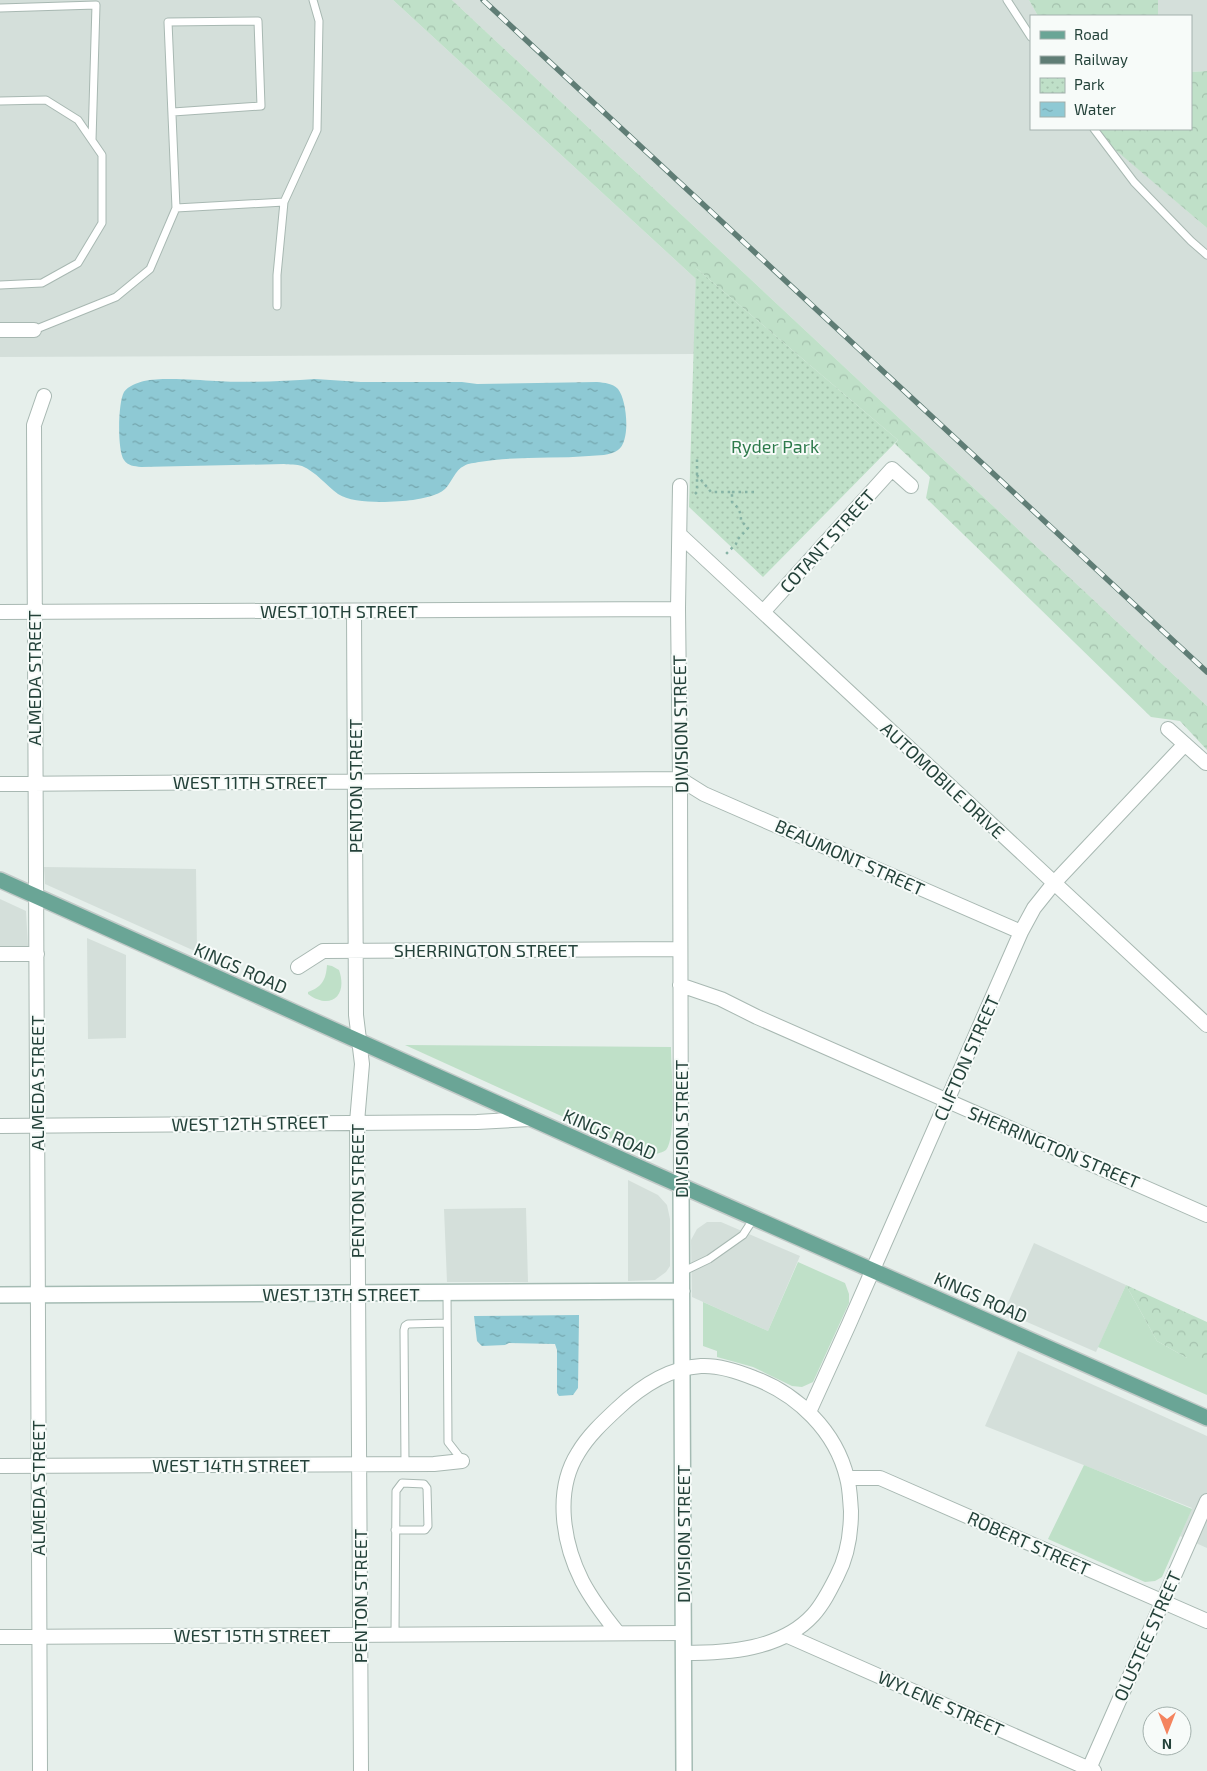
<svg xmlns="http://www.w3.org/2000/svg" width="1207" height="1771" viewBox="0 0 1207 1771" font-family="'Exo 2',sans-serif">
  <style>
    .built { fill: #d4dfda }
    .grass { fill: #bfe0c8 }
    .forest { fill: url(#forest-crowns) }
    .park { fill: url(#park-dots) }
    .water { fill: url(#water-ripples) }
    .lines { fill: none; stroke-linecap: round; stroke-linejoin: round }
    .lane-casing { stroke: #a8b8b2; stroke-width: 9 }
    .street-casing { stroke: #a8b8b2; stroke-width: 16 }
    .secondary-casing { stroke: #a4bbb3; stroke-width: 18 }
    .primary-casing { stroke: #c2cac8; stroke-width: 18 }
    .path { stroke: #86b3a5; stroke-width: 2.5; stroke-dasharray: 2.5 4; stroke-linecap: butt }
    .lane { stroke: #fff; stroke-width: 7 }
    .street { stroke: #fff; stroke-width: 14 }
    .secondary { stroke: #fff; stroke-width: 15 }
    .primary { stroke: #6aa596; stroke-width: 15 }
    .rail-casing { stroke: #5f7d75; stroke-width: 5.5 }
    .rail { stroke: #f7fbf9; stroke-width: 4; stroke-dasharray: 11; stroke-linecap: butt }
    .labels { text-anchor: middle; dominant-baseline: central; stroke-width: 4; stroke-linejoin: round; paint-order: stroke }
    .park-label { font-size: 18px; fill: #2d7a4b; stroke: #f7fbf9 }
    .street-label { font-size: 18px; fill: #24423a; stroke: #f7fbf9 }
  </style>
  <defs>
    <pattern id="forest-crowns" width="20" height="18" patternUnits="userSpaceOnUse" patternTransform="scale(1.25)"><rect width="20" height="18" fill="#bfe0c8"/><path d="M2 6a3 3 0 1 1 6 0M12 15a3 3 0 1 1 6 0" fill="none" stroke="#a4c1ad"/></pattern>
    <pattern id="park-dots" width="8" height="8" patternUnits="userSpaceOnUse" patternTransform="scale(1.25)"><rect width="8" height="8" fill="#bfe0c8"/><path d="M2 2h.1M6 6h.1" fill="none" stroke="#a4c1ad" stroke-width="1.8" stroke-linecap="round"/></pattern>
    <pattern id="water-ripples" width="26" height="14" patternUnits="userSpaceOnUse" patternTransform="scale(1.25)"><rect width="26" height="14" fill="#8ec9d4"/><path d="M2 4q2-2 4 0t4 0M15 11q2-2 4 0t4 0" fill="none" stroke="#74a5ad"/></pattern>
  </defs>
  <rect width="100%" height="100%" fill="#e6efeb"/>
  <path class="built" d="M0,0H393L696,279L694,354L0,357Z
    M452,0H1029L1038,16H1031V129H1099L1106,141L1207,228V706Z
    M1158,0H1207V71L1191,72V16H1158Z
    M44,867L196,869L197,952L45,884Z
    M0,899L26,911L28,946H0Z
    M87,938L126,955V1038L88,1039Z
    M628,1180L658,1195L667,1205L670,1219V1266L666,1272L655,1280L628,1281Z
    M526,1208L528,1282H447L444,1209Z
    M707,1222H721L800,1256L768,1331L692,1297L691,1240L697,1229Z
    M1034,1243L1126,1285L1096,1352L1004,1312Z
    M1018,1351L1207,1436V1548L1180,1536L1192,1508L985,1426Z"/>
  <path class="grass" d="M327,965L332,966L339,970C348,995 331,1011 308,994V992C322,987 326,980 327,965Z
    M405,1045L671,1047C671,1067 677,1137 666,1150C661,1154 653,1154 647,1155Z
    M798,1262L845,1283L849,1294V1303L813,1382L802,1387L792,1386L753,1367L717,1357V1351L703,1346V1302L768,1331Z
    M1126,1285L1157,1341L1187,1358H1207V1395L1098,1347Z
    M1084,1465L1192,1509L1162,1577L1155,1581L1145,1582L1048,1539Z"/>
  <path class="forest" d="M393,0H452L1207,706V750L1180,721L1151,717L926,498L930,477L895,444L898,440L696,268V279Z
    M1029,0H1158V16H1038Z
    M1207,71V228L1105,141L1099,129H1191V72Z
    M1126,1285L1207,1322V1358H1187L1157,1341Z"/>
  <path class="park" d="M696,268L898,440L763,577L689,507Z"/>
  <path class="water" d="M315,379L361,382H462L477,384L597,382C605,383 612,383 618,389C627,400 631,441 618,450C610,456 598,455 589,456C552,459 515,456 479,462C475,463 468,463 464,466C455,470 452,482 445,489C437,496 423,498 413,500C395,502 354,505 338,494C326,485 316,472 302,466C297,464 289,465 284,464L141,467C134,466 128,466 124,460C117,450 118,402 124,392C128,386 137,383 144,381C163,377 196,380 216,381C249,383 283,381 315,379Z
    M579,1315L578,1388L573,1395L559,1396L557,1393V1350L555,1344L509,1343L505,1345L482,1346L477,1341L474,1316Z"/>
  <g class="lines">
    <defs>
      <path id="lane" d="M1007,0L1031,37
        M0,8L96,5L92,140
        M0,101L46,100L78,120L102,155V223L78,263L42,283L0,285
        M1094,129L1134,182L1191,241L1207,255
        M176,208L284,202
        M277,306V275L284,202L317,130L319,21L313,0
        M34,330L116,297L150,269L176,208L168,22L258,21L261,106L173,112
        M682,1272L709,1259L743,1235L754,1218
        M447,1293L448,1442L462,1460
        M405,1464L404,1330L405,1326L408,1324L447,1323
        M395,1634L396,1491L402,1483L424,1484L427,1488L428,1526L425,1530H395"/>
      <path id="street" d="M0,330H34
        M680,486L678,609L680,779L681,1186
        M680,535L1207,1025
        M354,611L356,1015L362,1064L357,1122L361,1771
        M0,612L678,609
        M763,612L892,469L911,486
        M1168,729L1206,763
        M0,784L680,779L704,794L1021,932
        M0,954H37
        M298,967L323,951L680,949
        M680,985L721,999L757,1017L1207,1215
        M0,1126L477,1122L530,1119
        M809,1412L849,1324L1021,932L1034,908L1054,883L1185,744
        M0,1466L434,1464L462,1461
        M847,1478H880L1207,1621
        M618,1633C605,1617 592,1600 582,1581C563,1543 554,1491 578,1453C588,1436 603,1422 617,1409C639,1388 669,1368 701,1366C719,1365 737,1371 754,1378C797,1394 836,1431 847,1478C850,1488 850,1500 851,1511C851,1533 847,1557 837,1576C830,1590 823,1604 813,1615C781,1650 727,1653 684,1653
        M788,1636L1094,1771
        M0,1637L683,1633
        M40,1771L34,425L44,396
        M1088,1771L1207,1501"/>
      <path id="secondary" d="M681,1186L684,1771
        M0,1295L682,1291"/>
      <path id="primary" d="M0,880L659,1176L1207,1418"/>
    </defs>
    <use href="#lane" class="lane-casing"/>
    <use href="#street" class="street-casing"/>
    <use href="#secondary" class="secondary-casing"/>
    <use href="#primary" class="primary-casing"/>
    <path class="path" d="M697,475V456
      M732,492H758
      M695,494L697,492V475L711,492H732V502C739,508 741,512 741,521L748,528L737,540L736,544L724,556"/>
    <use href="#lane" class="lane"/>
    <use href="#street" class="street"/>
    <use href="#secondary" class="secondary"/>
    <use href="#primary" class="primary"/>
    <defs>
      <path id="rail" d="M483,0L1207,672"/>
    </defs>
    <use href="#rail" class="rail-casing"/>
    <use href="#rail" class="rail"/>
  </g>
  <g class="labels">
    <g class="park-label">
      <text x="775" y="446">Ryder Park</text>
    </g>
    <g class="street-label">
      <text transform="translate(827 541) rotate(-48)">COTANT STREET</text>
      <text x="339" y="611">WEST 10TH STREET</text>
      <text transform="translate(34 678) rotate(-90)">ALMEDA STREET</text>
      <text transform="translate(680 724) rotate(-91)">DIVISION STREET</text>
      <text transform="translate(943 780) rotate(43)">AUTOMOBILE DRIVE</text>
      <text x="250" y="782">WEST 11TH STREET</text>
      <text transform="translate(355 786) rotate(-90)">PENTON STREET</text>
      <text transform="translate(850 857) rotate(24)">BEAUMONT STREET</text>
      <text x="486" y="950">SHERRINGTON STREET</text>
      <text transform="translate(241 968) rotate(24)">KINGS ROAD</text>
      <text transform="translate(966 1058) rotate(-66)">CLIFTON STREET</text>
      <text transform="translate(37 1083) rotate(-90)">ALMEDA STREET</text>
      <text transform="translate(250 1123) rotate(-1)">WEST 12TH STREET</text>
      <text transform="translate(681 1129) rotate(-90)">DIVISION STREET</text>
      <text transform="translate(610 1134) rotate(24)">KINGS ROAD</text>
      <text transform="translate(1054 1147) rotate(23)">SHERRINGTON STREET</text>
      <text transform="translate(357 1191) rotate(-90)">PENTON STREET</text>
      <text x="341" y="1294">WEST 13TH STREET</text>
      <text transform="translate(981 1297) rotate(24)">KINGS ROAD</text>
      <text x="231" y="1465">WEST 14TH STREET</text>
      <text transform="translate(38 1488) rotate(-90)">ALMEDA STREET</text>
      <text transform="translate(683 1534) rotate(-90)">DIVISION STREET</text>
      <text transform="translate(1029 1543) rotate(24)">ROBERT STREET</text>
      <text transform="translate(360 1596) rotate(-90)">PENTON STREET</text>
      <text x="252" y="1635">WEST 15TH STREET</text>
      <text transform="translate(1147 1636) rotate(-66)">OLUSTEE STREET</text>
      <text transform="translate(941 1703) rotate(24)">WYLENE STREET</text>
    </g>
  </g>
  <rect x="1030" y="15" width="162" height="115" fill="#f7fbf9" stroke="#a3b1ad"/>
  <rect x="1040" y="31" width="25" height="8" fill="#6aa596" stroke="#a3b1ad"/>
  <text x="1074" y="40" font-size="15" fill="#24423a">Road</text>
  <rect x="1040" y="56" width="25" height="8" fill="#5f7d75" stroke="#a3b1ad"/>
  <text x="1074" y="65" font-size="15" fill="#24423a">Railway</text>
  <rect x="1040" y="78" width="25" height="15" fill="url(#park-dots)" stroke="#a3b1ad"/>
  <text x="1074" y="90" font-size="15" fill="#24423a">Park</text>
  <rect x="1040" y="102" width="25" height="15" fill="url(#water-ripples)" stroke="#a3b1ad"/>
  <text x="1074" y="115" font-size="15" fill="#24423a">Water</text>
  <g transform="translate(1167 1731) rotate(180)"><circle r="24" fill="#f7fbf9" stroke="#a3b1ad"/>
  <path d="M0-4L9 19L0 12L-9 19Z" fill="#f4845f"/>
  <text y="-8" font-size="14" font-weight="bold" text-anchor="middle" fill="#24423a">N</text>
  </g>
</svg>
